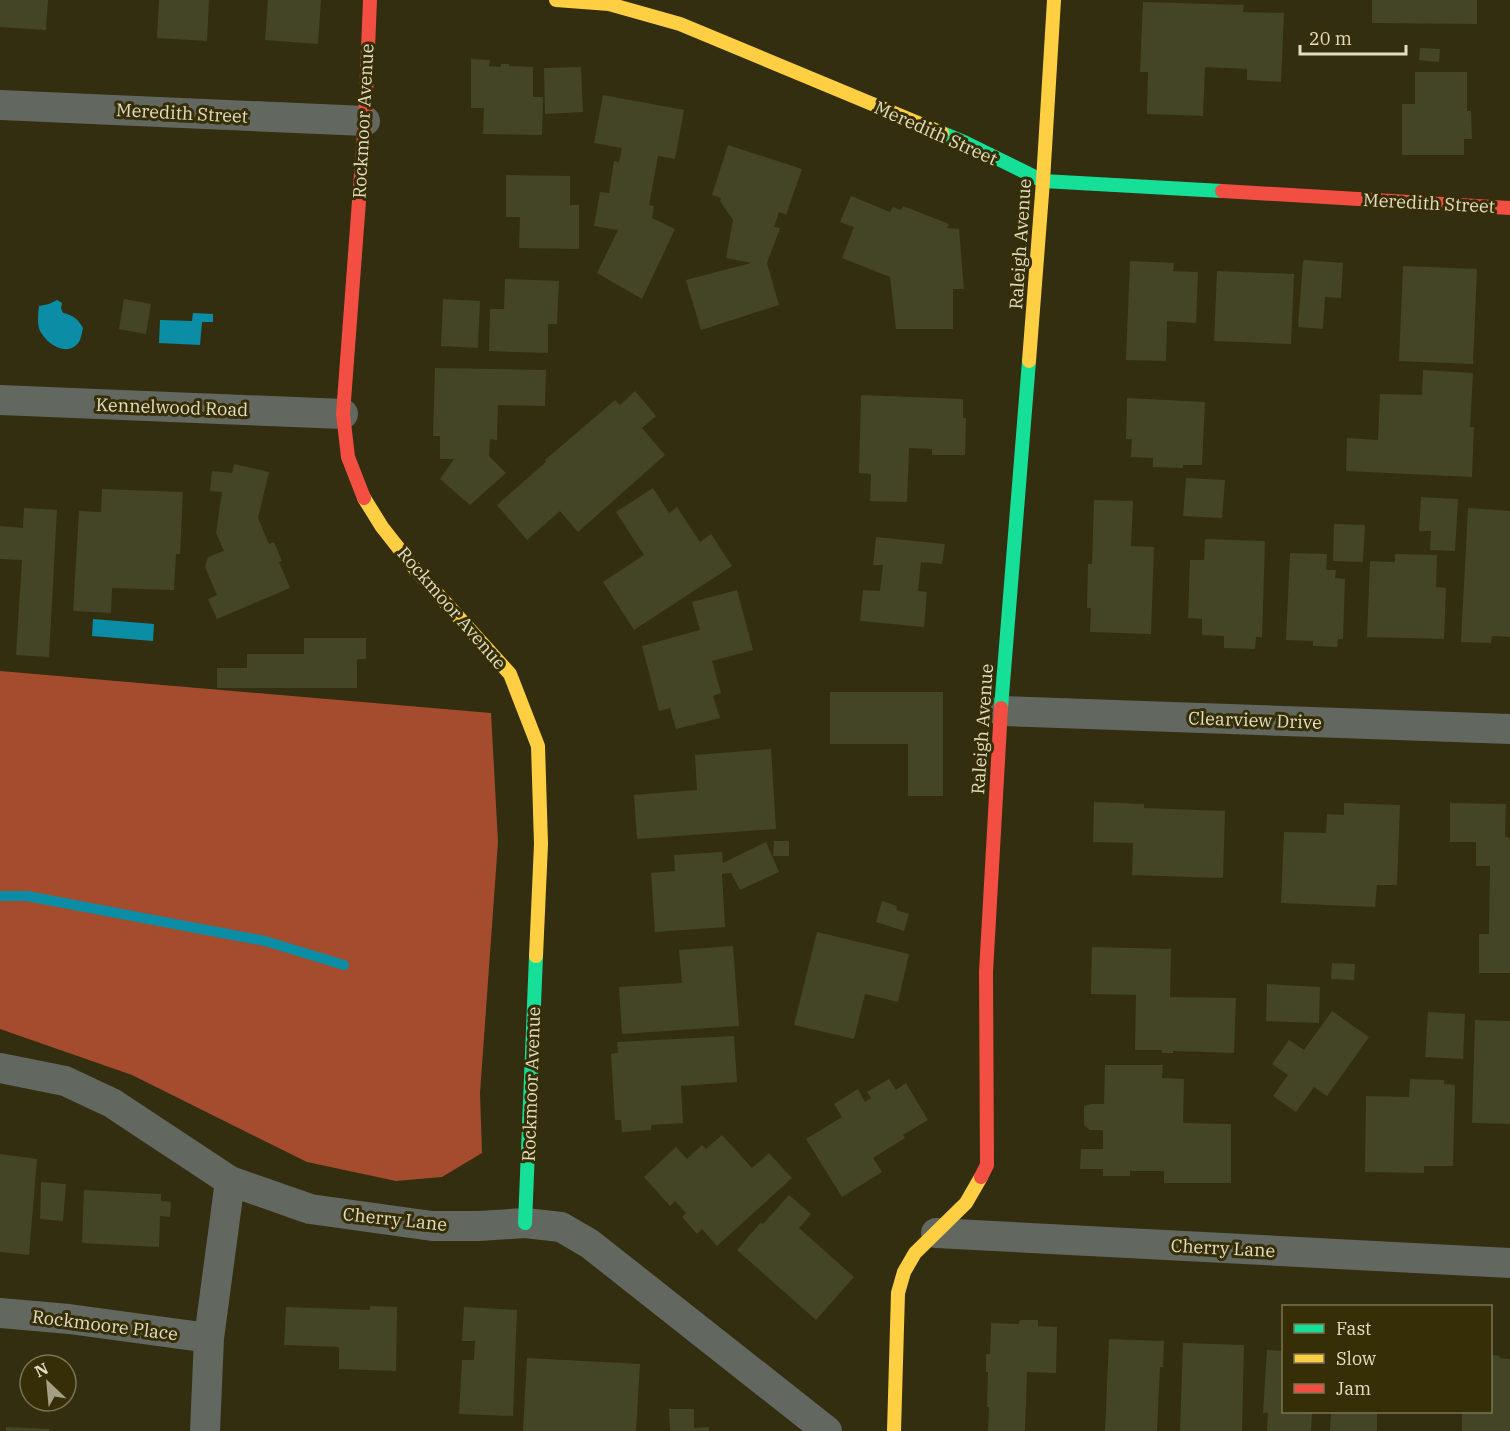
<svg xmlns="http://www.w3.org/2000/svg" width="1510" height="1431" viewBox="0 0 1510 1431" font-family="'IBM Plex Serif',serif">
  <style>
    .forest { fill: #a44c2d }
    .water { fill: #0b8ea5 }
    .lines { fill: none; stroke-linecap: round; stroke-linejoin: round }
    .stream { stroke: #0b8ea5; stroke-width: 10 }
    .building { fill: #444526 }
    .street { stroke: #62675f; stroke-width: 30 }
    .fast { stroke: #16e098; stroke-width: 14 }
    .slow { stroke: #ffcf43; stroke-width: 14 }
    .jam { stroke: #f24e42; stroke-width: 14 }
    .labels { text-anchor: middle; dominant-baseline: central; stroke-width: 6; stroke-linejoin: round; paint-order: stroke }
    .street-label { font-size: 18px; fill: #e2ddc3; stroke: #362e07 }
  </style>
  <rect width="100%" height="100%" fill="#332e10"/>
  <path class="forest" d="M0,671L491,713L498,842L480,1093L482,1153L442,1177L396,1181L307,1162L132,1075L0,1029Z"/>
  <path class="water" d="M57,300L62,303L61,308L63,313C73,315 78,319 83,328C82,332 81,339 79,342C67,358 47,344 40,331C37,324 38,314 39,306L49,304Z
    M193,313L213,314V322H202L200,345L159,343L160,320L192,321Z
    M93,619L154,624L153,641L92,636Z"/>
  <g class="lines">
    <path class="stream" d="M0,896H27L265,941L344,965"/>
  </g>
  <path class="building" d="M0,0H48L46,30L0,27Z
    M159,0H209L207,41L157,38Z
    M268,0H321L318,44L265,40Z
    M1372,0H1477V24L1372,23Z
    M1143,2L1244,5L1243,12L1284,13L1281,82L1247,80V69L1205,67L1203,116L1147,114L1148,72H1140Z
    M1420,48L1440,49L1439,62L1419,60Z
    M471,59L490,60L489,66L501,67V64H509V66L533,67V97H543L542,135L483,134L484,108H471Z
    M581,67L583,112L545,114L544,68Z
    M1415,72H1467V111H1471L1472,139H1464V155H1402V104H1415Z
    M603,95L684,110L675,159L658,156L649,205L654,206L652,218L675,229L642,299L597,273L618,230L594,226L600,192L609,193L614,161L619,162L622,148L594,143Z
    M728,145L802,169L786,215L779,212L774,227L780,228L767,263L779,305L701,330L686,280L751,263L726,258L733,220L720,201L721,198L712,195Z
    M506,175L570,176V205H579V249L519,248L520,217H506Z
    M851,196L890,212L893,207L901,210L903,206L949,224L947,228L959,229L964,289H953V329H896L890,277L842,258L854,227L840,222Z
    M1305,260L1343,263L1341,298L1325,297L1323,329L1298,327L1303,261Z
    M1130,261L1174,263L1173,271L1198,272L1196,323L1167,321L1166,361L1126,360Z
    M1403,266L1477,269L1473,364L1399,361Z
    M1217,271L1294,274L1291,344L1214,341Z
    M505,279L559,281L557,324H548V353L489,351L490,309H504Z
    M124,299L151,304L146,334L119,329Z
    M443,299L480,301L478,348L441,346Z
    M435,368L546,370L545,406L498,405L497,440L490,439L489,456L506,473L470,505L440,479L454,459H440V436H433Z
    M1423,370L1473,373L1470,427H1474L1472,477L1346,471L1347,438L1378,440L1380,394L1422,395Z
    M635,391L656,416L642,428L665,455L578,532L560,511L527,540L497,505L546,462L545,460L615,400L620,405Z
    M861,395L963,399V418H966L965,455H932V449L909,448L907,502L870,501L871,474L859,473Z
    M1127,398L1205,402L1202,465H1183V468L1153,467V458L1131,457L1132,439H1126Z
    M234,464L269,472L258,518L269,544L274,542L282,561L279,562L290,588L217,619L208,599L217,595L205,567L208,557L224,551L216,533L222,492L210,491L212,471L232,473Z
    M1186,478L1225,480L1222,518L1183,516Z
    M653,488L669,513L677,507L700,542L711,534L732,566L634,630L603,582L644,555L616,512Z
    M102,489L183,492L180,554H176L174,590L112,588L111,613L73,611L79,511L101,512Z
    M1421,497L1458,499L1455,551L1430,550L1431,531H1419Z
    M1094,500L1133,501L1131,546L1154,547L1151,634L1090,632L1091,608H1087L1088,564H1092Z
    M24,508L57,510L49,657L16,655L22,560L0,559V526L23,528Z
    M1468,508L1510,511V637L1492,636L1491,643L1461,642Z
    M1334,524L1365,525L1363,562L1333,561Z
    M876,537L945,544L942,564L921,562L918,591L927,592L924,627L860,621L863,590L880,591L883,565H873Z
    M1205,539L1265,541L1262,637H1256L1255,649L1224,648V636L1202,635V619L1188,618L1190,560H1204Z
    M1290,553L1327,554L1326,570H1336L1335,578L1345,579L1343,639H1338L1337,647L1313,646V641L1286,640Z
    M1395,554L1437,555L1436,587L1446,588L1444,639L1367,637L1370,561L1395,562Z
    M737,590L753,650L712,661L721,693L713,696L720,718L676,729L670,708L659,711L642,646L700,630L692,602Z
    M304,638H366V659H357V688H217V668H247V654H304Z
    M830,692H943V796H908V744H830Z
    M771,749L776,829L637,839L634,795L697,790L695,755Z
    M1094,802L1144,804V808L1225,811L1223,878L1132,875L1133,843L1093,842Z
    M1344,803L1400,805L1397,885H1377L1375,907L1281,903L1284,832L1326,833L1327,814L1344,815Z
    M1450,803L1506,804L1505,837L1510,838V973H1479V934H1489L1490,866H1476V842H1450Z
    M774,841H789V856H773Z
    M766,842L779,872L740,890L731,873L722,874L725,927L655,932L651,873L675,871L674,855L722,852L723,863Z
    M882,901L897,906L896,910L909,914L904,931L876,922Z
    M817,932L909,954L898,1002L865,994L854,1039L794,1025Z
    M733,946L739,1026L622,1034L619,987L682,983L679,950Z
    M1092,947L1171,949L1170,997L1236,998L1234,1053L1173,1051V1053H1162V1050H1135L1136,995L1091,994Z
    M1332,963L1355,964L1354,980L1331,979Z
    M1267,984L1320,987L1319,1023L1266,1021Z
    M1332,1011L1369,1037L1327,1096L1314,1087L1296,1112L1273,1096L1288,1075L1272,1064L1289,1040L1304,1050Z
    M1428,1012L1465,1014L1463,1059L1425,1057Z
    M1475,1020L1510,1021V1124L1472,1123Z
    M734,1036L737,1082L681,1086L683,1123L651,1125V1130L622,1132L621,1120H615L611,1054L618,1053L617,1042Z
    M1105,1065H1163L1162,1078L1184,1079L1183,1123L1231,1124V1183H1164V1171H1130V1176H1103V1169H1080L1081,1149H1103V1130H1090L1084,1125V1106L1092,1104H1104Z
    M889,1079L896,1090L906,1083L928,1120L903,1135L905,1138L873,1158L882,1172L842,1197L806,1139L842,1117L834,1104L858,1089L865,1102L871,1098L867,1092Z
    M1410,1079L1444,1080V1084L1455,1085L1453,1166H1424V1173L1365,1172L1366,1096L1409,1097Z
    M722,1135L752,1168L769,1153L792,1178L717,1246L702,1229L697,1234L682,1217L686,1213L675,1201L670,1206L644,1177L676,1147L687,1159L702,1145L706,1149Z
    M0,1154L37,1159L29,1255L0,1252Z
    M41,1182L66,1184L63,1221L40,1219Z
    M84,1190L161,1194V1201L171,1202L170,1217L160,1216L159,1247L82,1243Z
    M789,1195L811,1214L799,1228L854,1277L816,1320L737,1250L761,1222L763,1224Z
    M370,1306L397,1307L396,1371L339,1369V1347L284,1345L286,1307L370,1310Z
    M464,1307L517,1310L513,1416L459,1414L462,1360H474L475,1341H462Z
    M1020,1320H1038V1326L1057,1327L1056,1373L1027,1372L1025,1431H988L989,1407H987L988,1372H986V1354H990L991,1323L1019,1324Z
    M1109,1339L1164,1341L1163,1367H1160L1157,1431H1105Z
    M1183,1343L1244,1345L1242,1431H1180Z
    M1267,1350L1284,1351V1412H1312L1311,1431H1267L1268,1413H1263Z
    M1490,1355L1500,1356L1499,1358L1510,1359V1431H1462V1412H1490Z
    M527,1358L640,1364L636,1431H523Z
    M669,1409H694V1428L709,1427V1431H670Z
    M1331,1412H1377V1431H1330Z
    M6,1427L50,1429L49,1431H6Z"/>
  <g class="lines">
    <path class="street" d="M0,105L365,121
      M0,400L343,414
      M1001,711L1510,729
      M0,1068L65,1081L112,1103L230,1181L310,1209L432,1226H479L525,1223L561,1227L590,1244L827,1431
      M936,1233L1510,1263
      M0,1313L69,1319L209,1338
      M205,1431L209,1338L230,1181"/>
    <path class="fast" d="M942,133L964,142L1043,181L1222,191
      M1001,708L1029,361
      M525,1223L536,956"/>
    <path class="slow" d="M556,0L609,4L680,24L942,133
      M1029,361L1043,181L1054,0
      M364,498L382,527L415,569L510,674L538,746L541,844L536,956
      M894,1431L898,1293L904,1272L915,1253L966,1203L981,1177"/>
    <path class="jam" d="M1222,191L1510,208
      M364,498L348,457L343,414L365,121L370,0
      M981,1177L987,1165L986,972L1001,708"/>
  </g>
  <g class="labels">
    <g class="street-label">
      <text transform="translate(182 113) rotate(3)">Meredith Street</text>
      <text transform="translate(363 121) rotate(-87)">Rockmoor Avenue</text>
      <text transform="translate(936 133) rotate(24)">Meredith Street</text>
      <text transform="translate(1429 203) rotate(3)">Meredith Street</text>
      <text transform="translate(1020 244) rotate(-86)">Raleigh Avenue</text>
      <text transform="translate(172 407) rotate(2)">Kennelwood Road</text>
      <text transform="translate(452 608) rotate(49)">Rockmoor Avenue</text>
      <text transform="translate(1255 720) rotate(2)">Clearview Drive</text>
      <text transform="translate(982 729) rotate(-86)">Raleigh Avenue</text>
      <text transform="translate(531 1084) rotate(-88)">Rockmoor Avenue</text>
      <text transform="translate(395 1219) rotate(6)">Cherry Lane</text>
      <text transform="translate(1223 1248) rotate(3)">Cherry Lane</text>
      <text transform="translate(105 1325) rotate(7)">Rockmoore Place</text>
    </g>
  </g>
  <rect x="1282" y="1305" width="210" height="108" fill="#362e07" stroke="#7b7452" stroke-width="1.5"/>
  <rect x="1294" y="1324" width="30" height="9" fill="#16e098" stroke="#7b7452" stroke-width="1.5"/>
  <text x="1336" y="1335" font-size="18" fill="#e2ddc3">Fast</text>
  <rect x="1294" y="1354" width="30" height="9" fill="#ffcf43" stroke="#7b7452" stroke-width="1.5"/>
  <text x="1336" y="1365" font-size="18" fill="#e2ddc3">Slow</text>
  <rect x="1294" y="1384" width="30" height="9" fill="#f24e42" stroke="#7b7452" stroke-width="1.5"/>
  <text x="1336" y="1395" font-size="18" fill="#e2ddc3">Jam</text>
  <g transform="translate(48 1383) rotate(334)"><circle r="28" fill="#362e07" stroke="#7b7452" stroke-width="1.5"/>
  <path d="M0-4.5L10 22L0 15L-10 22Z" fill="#a5a084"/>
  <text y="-9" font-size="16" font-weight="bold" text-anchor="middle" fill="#e2ddc3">N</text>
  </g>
  <path d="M1300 45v9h106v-9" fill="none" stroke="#e2ddc3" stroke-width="3"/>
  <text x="1309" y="45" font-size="18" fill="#e2ddc3" stroke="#362e07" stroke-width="4.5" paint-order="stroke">20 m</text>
</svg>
